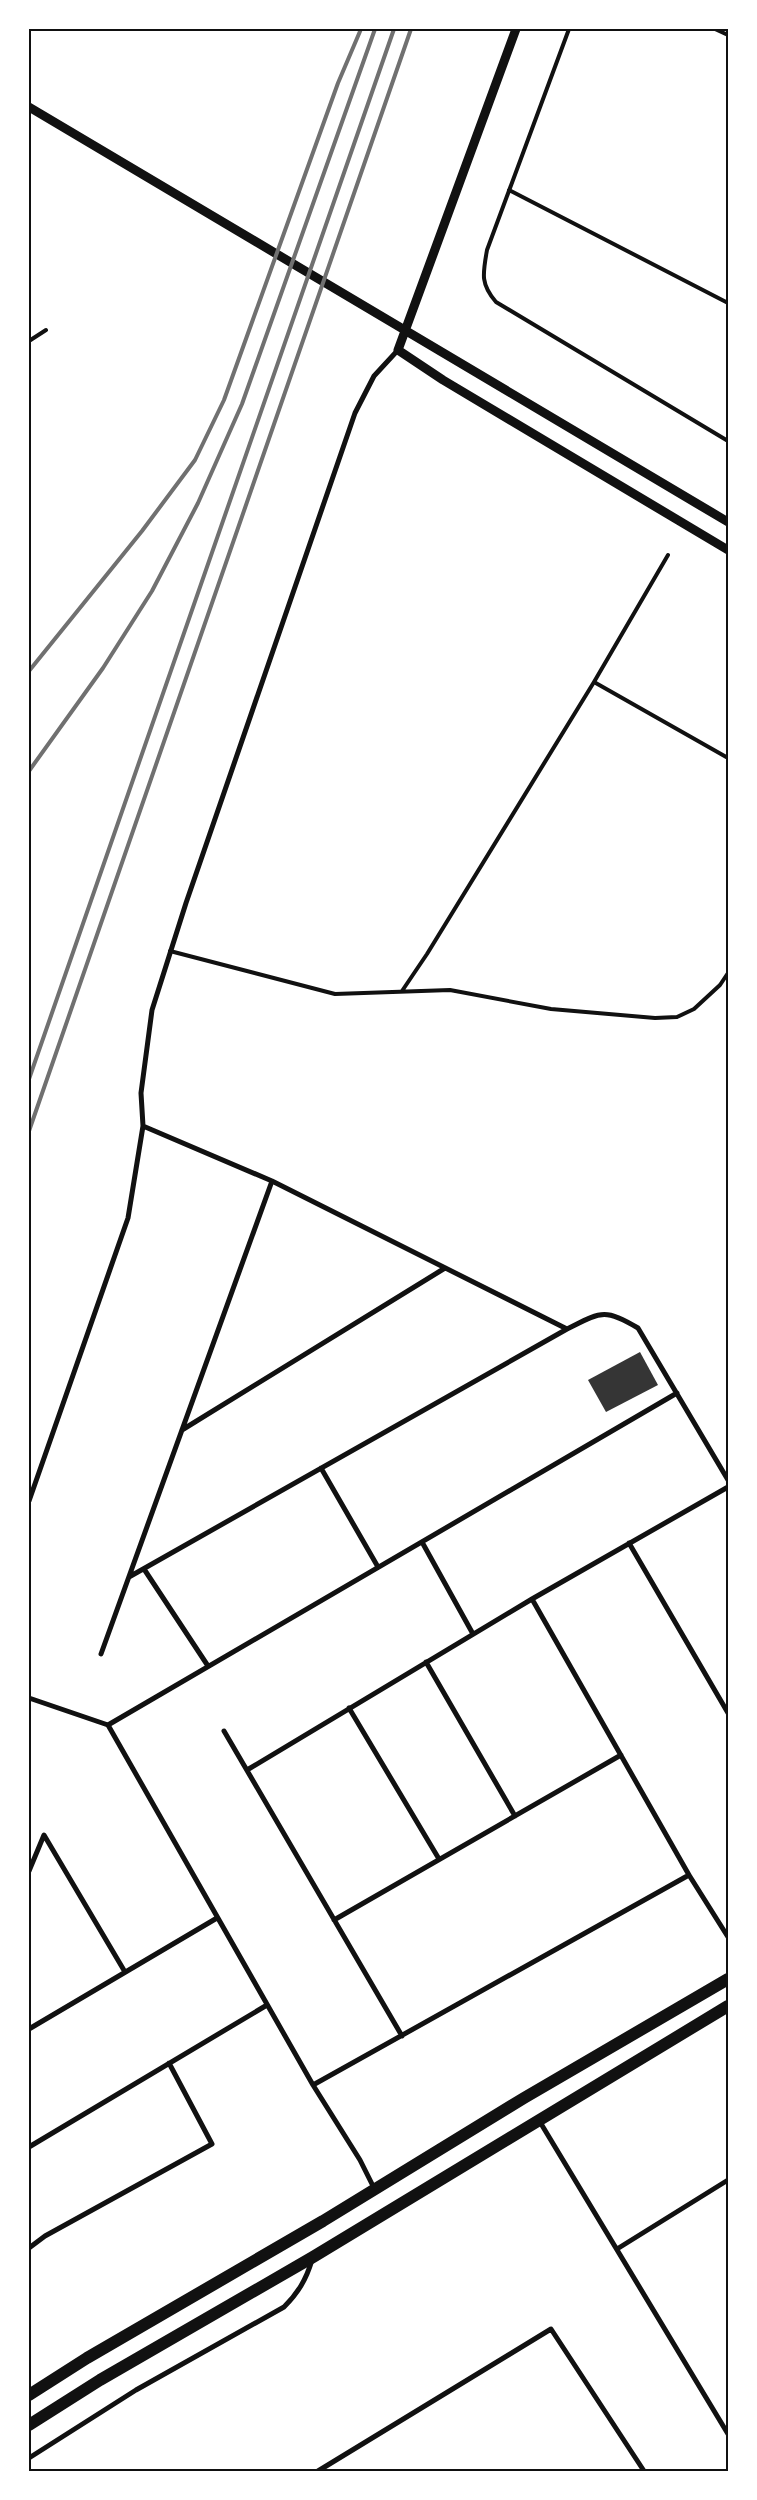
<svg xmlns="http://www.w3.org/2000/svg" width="757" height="2500" viewBox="0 0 757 2500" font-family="Commissioner,sans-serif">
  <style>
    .building { fill: #353535 }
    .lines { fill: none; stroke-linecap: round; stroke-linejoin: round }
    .service { stroke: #111; stroke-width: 4 }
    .minor { stroke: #111; stroke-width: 5 }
    .tertiary { stroke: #111; stroke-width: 9 }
    .primary { stroke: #111; stroke-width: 12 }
    .rail { stroke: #707070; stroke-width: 4 }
    .neatline { fill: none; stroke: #111; stroke-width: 2 }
  </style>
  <rect width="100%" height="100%" fill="#fff"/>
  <path class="building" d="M640,1352L658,1385L606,1412L588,1380Z"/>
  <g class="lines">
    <path class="service" d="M569,29L487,250C483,273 480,284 496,302L728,441
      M715,29L728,35
      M509,190L728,303
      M29,341L46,330
      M594,682L728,758
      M170,951L335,994L450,990L551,1009L655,1018L677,1017L694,1009L720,985L728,973
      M402,991L427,954L594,682L668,555"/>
    <path class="minor" d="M143,1126L272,1181L567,1329C601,1312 604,1308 638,1328L728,1480
      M182,1430L445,1268
      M321,1468L378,1567
      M29,1501L128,1218L143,1126L141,1093L152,1010L186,903L355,413L374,376L398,350
      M422,1542L473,1634
      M629,1543L728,1713
      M144,1569L208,1666
      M129,1577L567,1329
      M532,1599L689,1875L728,1937
      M101,1654L272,1181
      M426,1662L515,1816
      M29,1698L108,1725L677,1393
      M349,1708L439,1859
      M108,1725L313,2085L360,2160L374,2188
      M224,1731L402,2036
      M247,1770L532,1599L728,1487
      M29,1871L44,1835L125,1972
      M334,1920L621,1755
      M29,2029L217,1918
      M313,2085L689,1875
      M540,2122L728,2434
      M29,2147L267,2005
      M29,2248L45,2236L212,2144L169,2063
      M617,2249L728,2180
      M29,2458L136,2390L284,2307C298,2293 306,2280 312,2260
      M318,2471L551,2329L644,2471"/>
    <path class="tertiary" d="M516,29L398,350L443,380L728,550
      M29,107L728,522"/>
    <path class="primary" d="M29,2395L87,2358L323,2221L524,2098L728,1979
      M29,2425L100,2380L313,2257L728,2006"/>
    <path class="rail" d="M29,671L142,531L195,460L224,400L338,83L361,29
      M29,771L103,668L152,591L198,503L242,404L375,29
      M29,1079L394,29
      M29,1131L411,29"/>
  </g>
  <rect width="757" height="2500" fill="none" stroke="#ffffff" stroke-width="60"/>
  <rect x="30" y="30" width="697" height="2440" class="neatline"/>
</svg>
